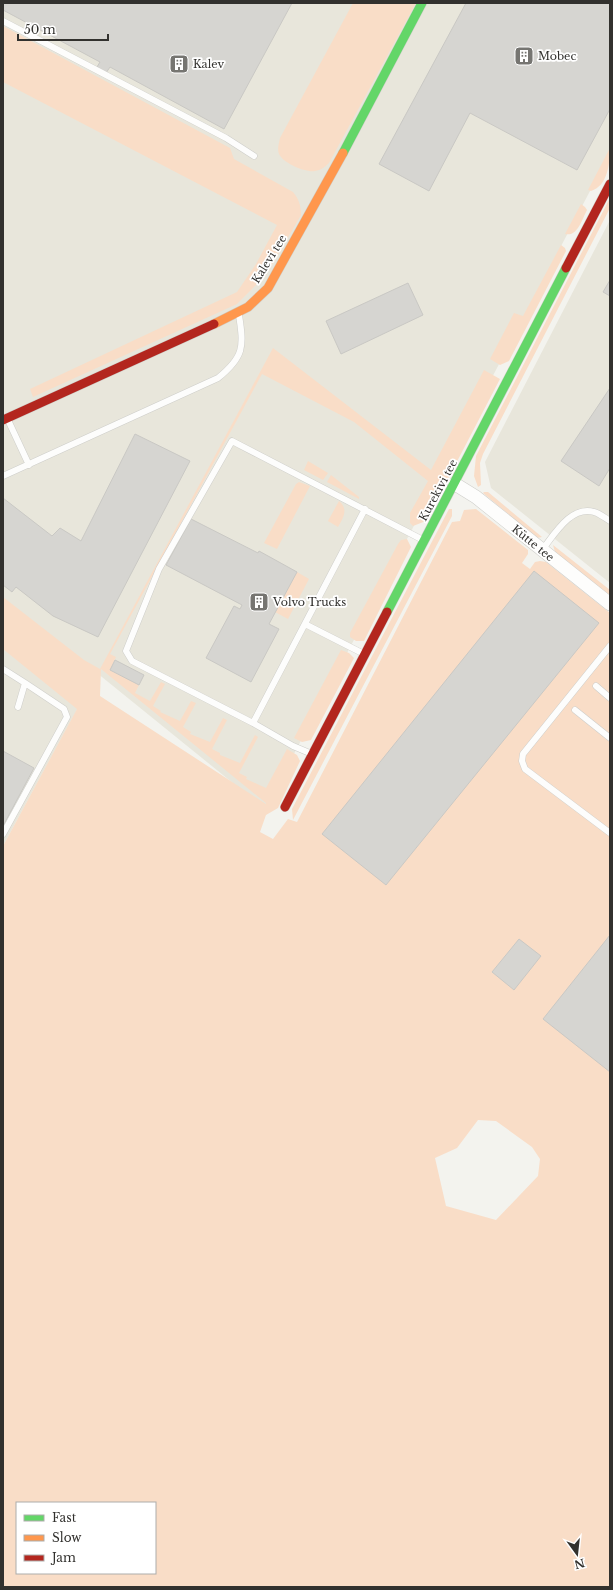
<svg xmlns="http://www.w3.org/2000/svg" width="613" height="1590" viewBox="0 0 613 1590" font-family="'Libre Baskerville',serif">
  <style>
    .built { fill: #e8e6db }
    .green { fill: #f9ddc7; fill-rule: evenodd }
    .building { fill: #d6d5d1; stroke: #c9c8c4 }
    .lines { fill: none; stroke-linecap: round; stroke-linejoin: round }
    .lane-casing { stroke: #cececa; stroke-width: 7 }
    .street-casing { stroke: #cececa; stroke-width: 14 }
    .fast-casing { stroke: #cececa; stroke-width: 10 }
    .slow-casing { stroke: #cececa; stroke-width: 10 }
    .jam-casing { stroke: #cececa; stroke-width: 10 }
    .lane { stroke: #fdfdfc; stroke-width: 6 }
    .street { stroke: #fdfdfc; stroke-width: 13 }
    .fast { stroke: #63d668; stroke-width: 9 }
    .slow { stroke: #ff974d; stroke-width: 9 }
    .jam { stroke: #b3261e; stroke-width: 9 }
    .labels { text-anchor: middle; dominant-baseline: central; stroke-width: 3.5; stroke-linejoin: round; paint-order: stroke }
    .poi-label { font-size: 11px; fill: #32312e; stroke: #fff; text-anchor: start }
    .street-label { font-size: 11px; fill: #32312e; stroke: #fff }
  </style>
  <rect width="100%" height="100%" fill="#f3f3ee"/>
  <path class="built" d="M3,3H610V153L265,809L97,673L3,846Z
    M610,220V583L491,488L485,462Z"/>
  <path class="green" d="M353,3H416L329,163C325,167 321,170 315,171C306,173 283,163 279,154C277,149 279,143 280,138Z
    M3,26L230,148L234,159L293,192C299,199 301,206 301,215L266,275L237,304L33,397L30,389L237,292L256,264L277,225L3,82Z
    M610,148C610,162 608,186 591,191L588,190Z
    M610,198V208L483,454L480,463L481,485L478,487L474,476L476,456Z
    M581,204L585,207L587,210C582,219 578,237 565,234Z
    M561,245L565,248L566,251L509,361L500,365L490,359L514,313L523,316Z
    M273,348L431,470L484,370L500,379L426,521L413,526L410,523V513L428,481L354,422L262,374L110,654L116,657L110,670L139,685L135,693L150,701L161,682L165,684L153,706L161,711L160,712L180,721L191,701L196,703L183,727L191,732L190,734L210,742L223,718L227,720L212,749L220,753V755L240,763L255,735L258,737L239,773L247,777L246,779L266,788L287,749L297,755L300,761L278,808L266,815L260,832L273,839L288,819L297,822L452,522L460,521L464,510L476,509L528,550V554L522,563L530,569L535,562L540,561L546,562L610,613V1587H3V846L77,709L3,649V597L84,660L100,669ZM101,669L266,803V804L100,696ZM478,1120L496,1121L532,1147L540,1159L538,1176L496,1220L446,1206L435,1158L457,1148ZM17,1503H155V1573H17Z
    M308,461L328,473L323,480L304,470Z
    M331,475L359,497V499L327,482Z
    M299,482L310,486L277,549L264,543L296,484Z
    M484,492H488L542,537L537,538L483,493Z
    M339,501C349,509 343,518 338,527L328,521Z
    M449,509H452V516L293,820L292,809Z
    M407,539L411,547L364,641H356L350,637V633L398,544L401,540Z
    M553,545L610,590V596L555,552Z
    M297,572L309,579L288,619L275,612Z
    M341,650L349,653L354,658L311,740L302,742L294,738Z"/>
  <path class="building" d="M3,3H292L224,129L110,67L106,73L97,67L100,62L3,10Z
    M466,3H610V109L577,170L470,113L429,191L379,164Z
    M610,280V296L603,292Z
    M408,283L423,315L341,354L326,321Z
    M610,388V468L599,486L561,461Z
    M135,434L190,461L98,637L53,616L16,587L12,592L3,585V498L52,536L60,528L81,541Z
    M191,519L258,553L259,551L297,572L269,624L279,629L251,682L206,658L234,606L240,609L242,605L166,565Z
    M534,571L599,623L386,885L322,834Z
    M115,660L144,675L139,685L110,670Z
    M3,751L34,768L3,826Z
    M610,935V1072L543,1019Z
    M519,939L541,956L514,990L492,972Z"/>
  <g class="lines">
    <defs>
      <path id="lane" d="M3,21L226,138L254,156
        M8,420L29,465
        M3,476L218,378C244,357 244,347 239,315
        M542,550C554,535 571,505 594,512C599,513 605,518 610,521
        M305,624L364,654
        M610,646L523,754L522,761L525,769L610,833
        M3,669L25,683L18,707
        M596,686L610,698
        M575,710L610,738
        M253,723L365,509
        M312,754L293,746L253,723L132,661L126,651L159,569L232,441L423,540
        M3,834L67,717L64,709L25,683"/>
      <path id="street" d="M455,484L476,497L610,604"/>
      <path id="fast" d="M343,153L422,3
        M387,612L566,268"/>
      <path id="slow" d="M214,324L248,307L268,288L343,153"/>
      <path id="jam" d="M566,268L610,184
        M3,420L214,324
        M285,807L387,612"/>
    </defs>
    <use href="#lane" class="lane-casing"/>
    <use href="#street" class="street-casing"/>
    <use href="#fast" class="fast-casing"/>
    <use href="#slow" class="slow-casing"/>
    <use href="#jam" class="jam-casing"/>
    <use href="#lane" class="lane"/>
    <use href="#street" class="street"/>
    <use href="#fast" class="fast"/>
    <use href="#slow" class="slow"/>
    <use href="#jam" class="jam"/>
  </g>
  <defs>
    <symbol id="building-square" viewBox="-11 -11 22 22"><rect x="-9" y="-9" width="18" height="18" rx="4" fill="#767571" stroke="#fff"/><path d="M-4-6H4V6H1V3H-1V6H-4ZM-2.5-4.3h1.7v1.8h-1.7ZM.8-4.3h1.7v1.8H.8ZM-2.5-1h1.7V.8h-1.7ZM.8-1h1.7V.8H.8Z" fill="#fff"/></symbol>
  </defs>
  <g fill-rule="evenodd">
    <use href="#building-square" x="513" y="45" width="22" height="22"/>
    <use href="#building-square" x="168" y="53" width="22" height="22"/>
    <use href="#building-square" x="248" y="591" width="22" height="22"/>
  </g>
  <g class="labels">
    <g class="poi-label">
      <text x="538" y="56">Mobec</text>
      <text x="193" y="64">Kalev</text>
      <text x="273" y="602">Volvo Trucks</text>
    </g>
    <g class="street-label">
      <text transform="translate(269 259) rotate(-58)">Kalevi tee</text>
      <text transform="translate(438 490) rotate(-62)">Kurekivi tee</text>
      <text transform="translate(533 543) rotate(39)">Kütte tee</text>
    </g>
  </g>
  <rect width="613" height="1590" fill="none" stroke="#32312e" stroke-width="8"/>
  <rect x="16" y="1502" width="140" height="72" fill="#ffffff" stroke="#adadab"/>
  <rect x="24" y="1515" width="20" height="6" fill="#63d668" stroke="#adadab"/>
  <text x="52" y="1522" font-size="12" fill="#32312e">Fast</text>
  <rect x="24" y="1535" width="20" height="6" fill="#ff974d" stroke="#adadab"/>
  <text x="52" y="1542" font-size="12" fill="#32312e">Slow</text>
  <rect x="24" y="1555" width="20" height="6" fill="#b3261e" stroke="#adadab"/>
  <text x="52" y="1562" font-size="12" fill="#32312e">Jam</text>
  <g transform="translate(577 1554) rotate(165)" stroke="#ffffff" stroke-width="3" paint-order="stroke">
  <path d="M0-3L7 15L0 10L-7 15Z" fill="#32312e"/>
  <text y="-6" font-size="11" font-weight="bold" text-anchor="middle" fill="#32312e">N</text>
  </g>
  <path d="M18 34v6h90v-6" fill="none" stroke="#32312e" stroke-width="2"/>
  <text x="24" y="34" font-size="12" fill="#32312e" stroke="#ffffff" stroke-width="3" paint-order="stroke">50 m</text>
</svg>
